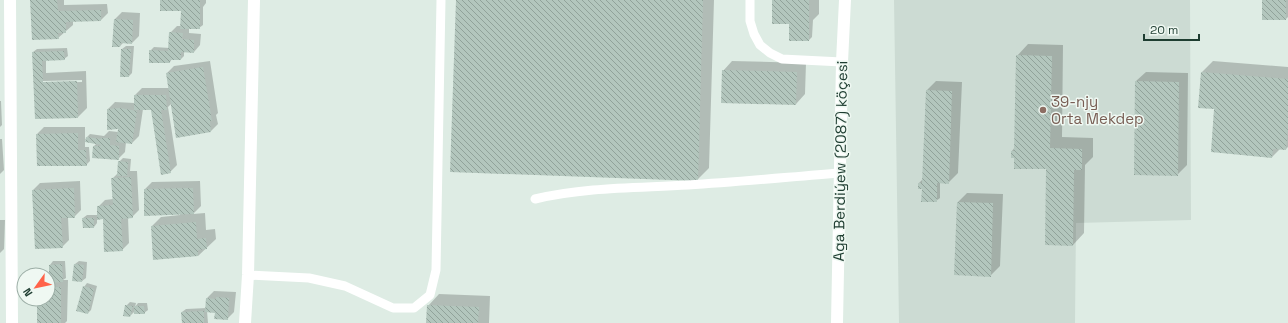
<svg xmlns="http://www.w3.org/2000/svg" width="1288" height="323" viewBox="0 0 1288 323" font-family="'Space Grotesk',sans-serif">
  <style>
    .built { fill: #ccdbd3 }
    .shadow { fill: #0003; fill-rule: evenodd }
    .building { fill: url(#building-back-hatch) }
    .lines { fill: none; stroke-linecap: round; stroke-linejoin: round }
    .service { stroke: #fff; stroke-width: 9 }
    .minor { stroke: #fff; stroke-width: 12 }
    .tertiary { stroke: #fff; stroke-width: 12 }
    .education-dot { fill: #8d6e63; stroke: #eff8f2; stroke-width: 1.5 }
    .labels { text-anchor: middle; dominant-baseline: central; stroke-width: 3; stroke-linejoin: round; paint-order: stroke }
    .education-label { font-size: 15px; fill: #785e54; stroke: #eff8f2; text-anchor: start }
    .street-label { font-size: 15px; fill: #1e3d31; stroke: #eff8f2 }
  </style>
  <defs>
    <pattern id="building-back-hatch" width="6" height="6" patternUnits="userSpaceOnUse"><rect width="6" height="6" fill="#b3c6bd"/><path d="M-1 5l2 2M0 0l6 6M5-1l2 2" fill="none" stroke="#91a29a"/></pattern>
  </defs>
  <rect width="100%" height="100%" fill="#deece4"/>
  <path class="built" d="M894,0H1190L1191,220L1076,223L1075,323H899Z"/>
  <path class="shadow" d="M31,0H64V5L107,4L108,13L101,20L73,21V25L58,38Z
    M161,0H206V3L203,7V25L199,28H189V33L201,34L200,45L194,52L184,51V56L181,59H172L170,62L150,51L154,47L170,48V33L177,26H181L183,10Z
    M457,0H714L709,168L697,180Z
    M773,0H819V14L813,20L812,37L809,40L790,23Z
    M1263,0H1288V17L1286,19Z
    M122,12L140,13L139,36L132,43L124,42L120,46L115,19Z
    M1028,44L1063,45L1062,137L1093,138V157L1085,165L1084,233L1073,245L1047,168L1015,157H1012V151L1015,147L1017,56Z
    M126,46H134L132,73L129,76L122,49Z
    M67,48L68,56L64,59L46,60V73L86,71L87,108L78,117L36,118L33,52L37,49ZM82,80V82L43,83V81Z
    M210,61L218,113L216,115L218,124L211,131L177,137L172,103L168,107L177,165L170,172L151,109H143L139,136L132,143L126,142L125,152L118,159L94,146L97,143L87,137L90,134L104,136L109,131L118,132L119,128L108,109L115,102L135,103V95L142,88H169L167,73L174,66Z
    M732,61L806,63L805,94L796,104L723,71Z
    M1213,61L1288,67V147L1286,149H1280L1272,157L1216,108L1199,107L1202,72Z
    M1146,72L1188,73L1187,165L1177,175L1136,81Z
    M936,81L962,82L958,173L948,183L940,182V198L936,201L923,188H919V183L923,179L927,90Z
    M0,101H1L2,125L0,127Z
    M44,127H85V147H89L90,161L86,165L37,134Z
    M0,139H2L4,170L0,174V194Z
    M123,158L131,159L130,171H137L139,210L132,217H128L129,243L122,250L104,218L97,219V223L94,227L83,218L87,215H98V207L105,200L113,199L112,179L119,172V162Z
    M80,181L81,210L74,217H68L69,240L62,247L33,190L40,183Z
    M200,181L201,206L193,214L205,213L206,230L215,229L216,239L198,256L152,226L161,217L180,215V214L145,189L152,182Z
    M967,193L1003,194L1000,266L990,276L958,202Z
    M0,220H5L4,249L0,253Z
    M53,261H65L66,278L63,280H68L67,321L65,323H38V299H48V280H50V265Z
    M79,261L87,262L86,278L82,281L73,280L75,264Z
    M87,283L97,286L91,310L88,313L84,287Z
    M214,291L236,292L234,312L227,319L216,312L207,311L208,323H183L182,312L186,309L207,308V298Z
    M439,294L490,296L489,323H427L428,306Z
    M130,302L136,303L135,307L138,303H147L148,310L144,313L135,311L130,316L126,306Z"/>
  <path class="building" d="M30,0H57L58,11L101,10V21L66,22V33H58L59,39L32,40Z
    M160,0H200V29H180L181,11H160Z
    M456,0H703L698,181L450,172Z
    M772,0H809V41H789V24H772Z
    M1262,0H1286V20H1262Z
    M114,19L133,20L132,44L121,43L120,47H112Z
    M169,32L183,33L182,39L194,40V53L181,52V60H170V63H149V50L168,51Z
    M121,49H131L129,77H120Z
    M64,51L65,60L42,61L43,82L77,81L78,118L35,119L32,52Z
    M1016,55L1052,56L1050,148L1082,149V170H1074L1073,246L1045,245L1046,169H1014V158H1011V151H1014Z
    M203,67L212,121H210L211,132L176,138L166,73Z
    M722,70L797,72L796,105L721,103Z
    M1201,72L1288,79V128L1286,150L1273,149L1272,158L1211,152L1214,109L1198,108Z
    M1135,81L1179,82L1178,176L1134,175Z
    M926,90L952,91L949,184L937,183V202H921L922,189H918V183H922Z
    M134,95H166L167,110H161L171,173L161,175L151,110H134Z
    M120,108L137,111L132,144L116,142L118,129L107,130V109Z
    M78,133V150H86L87,166H37L36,134Z
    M86,137L101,139V138H110V145L119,146V160L92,158L93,146H100L101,145L85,142Z
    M118,161L128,162L127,176H117Z
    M131,177L133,218L121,219L123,251L104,252L103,219L97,220V206L113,205L111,178Z
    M74,188L75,218H61L63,248L35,249L32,190Z
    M193,188L194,214L144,216V189Z
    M957,202L993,203L991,277L954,275Z
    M82,218H94V228H83Z
    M196,222L197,239L206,238L207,249L198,250V256L153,260L151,226Z
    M62,264L63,282L49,283V265Z
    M74,264L84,265L82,282L72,281Z
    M83,286L94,289L88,314L76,311Z
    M48,287H61V323H37V299H48Z
    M216,297L229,298L228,320L214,319L215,313L205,312L206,298L216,299Z
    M125,305L133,306L130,317L123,316Z
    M427,305L479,307L478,323H426Z
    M134,306H144L145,314H134Z
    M204,311V323H182L181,312Z"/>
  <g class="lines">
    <path class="service" d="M750,0V21L754,34L760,45L770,53L782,59L842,62
      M535,199C585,187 637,188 688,185C739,182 789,177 840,173
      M248,275L309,278L345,286L393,308H414L430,295L436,270L441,0"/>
    <path class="minor" d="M10,0L12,323
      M245,323L248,275L254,0"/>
    <path class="tertiary" d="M837,323L842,62L845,0"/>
  </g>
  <circle class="education-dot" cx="1043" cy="110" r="4"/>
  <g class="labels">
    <g class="education-label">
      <text x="1051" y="101">39-njy<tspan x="1051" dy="17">Orta Mekdep</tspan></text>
    </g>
    <g class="street-label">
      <text transform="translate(840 161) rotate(-89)">Aga Berdiýew (2087) köçesi</text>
    </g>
  </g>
  <g transform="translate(36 287) rotate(237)"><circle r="19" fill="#eff8f2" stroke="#9bada5"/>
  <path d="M0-3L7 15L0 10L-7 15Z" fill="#ff6349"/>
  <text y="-6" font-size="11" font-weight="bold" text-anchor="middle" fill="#1e3d31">N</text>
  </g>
  <path d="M1144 34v6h55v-6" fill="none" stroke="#1e3d31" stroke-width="2"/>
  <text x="1150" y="34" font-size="12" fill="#1e3d31" stroke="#eff8f2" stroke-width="3" paint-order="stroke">20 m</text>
</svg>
